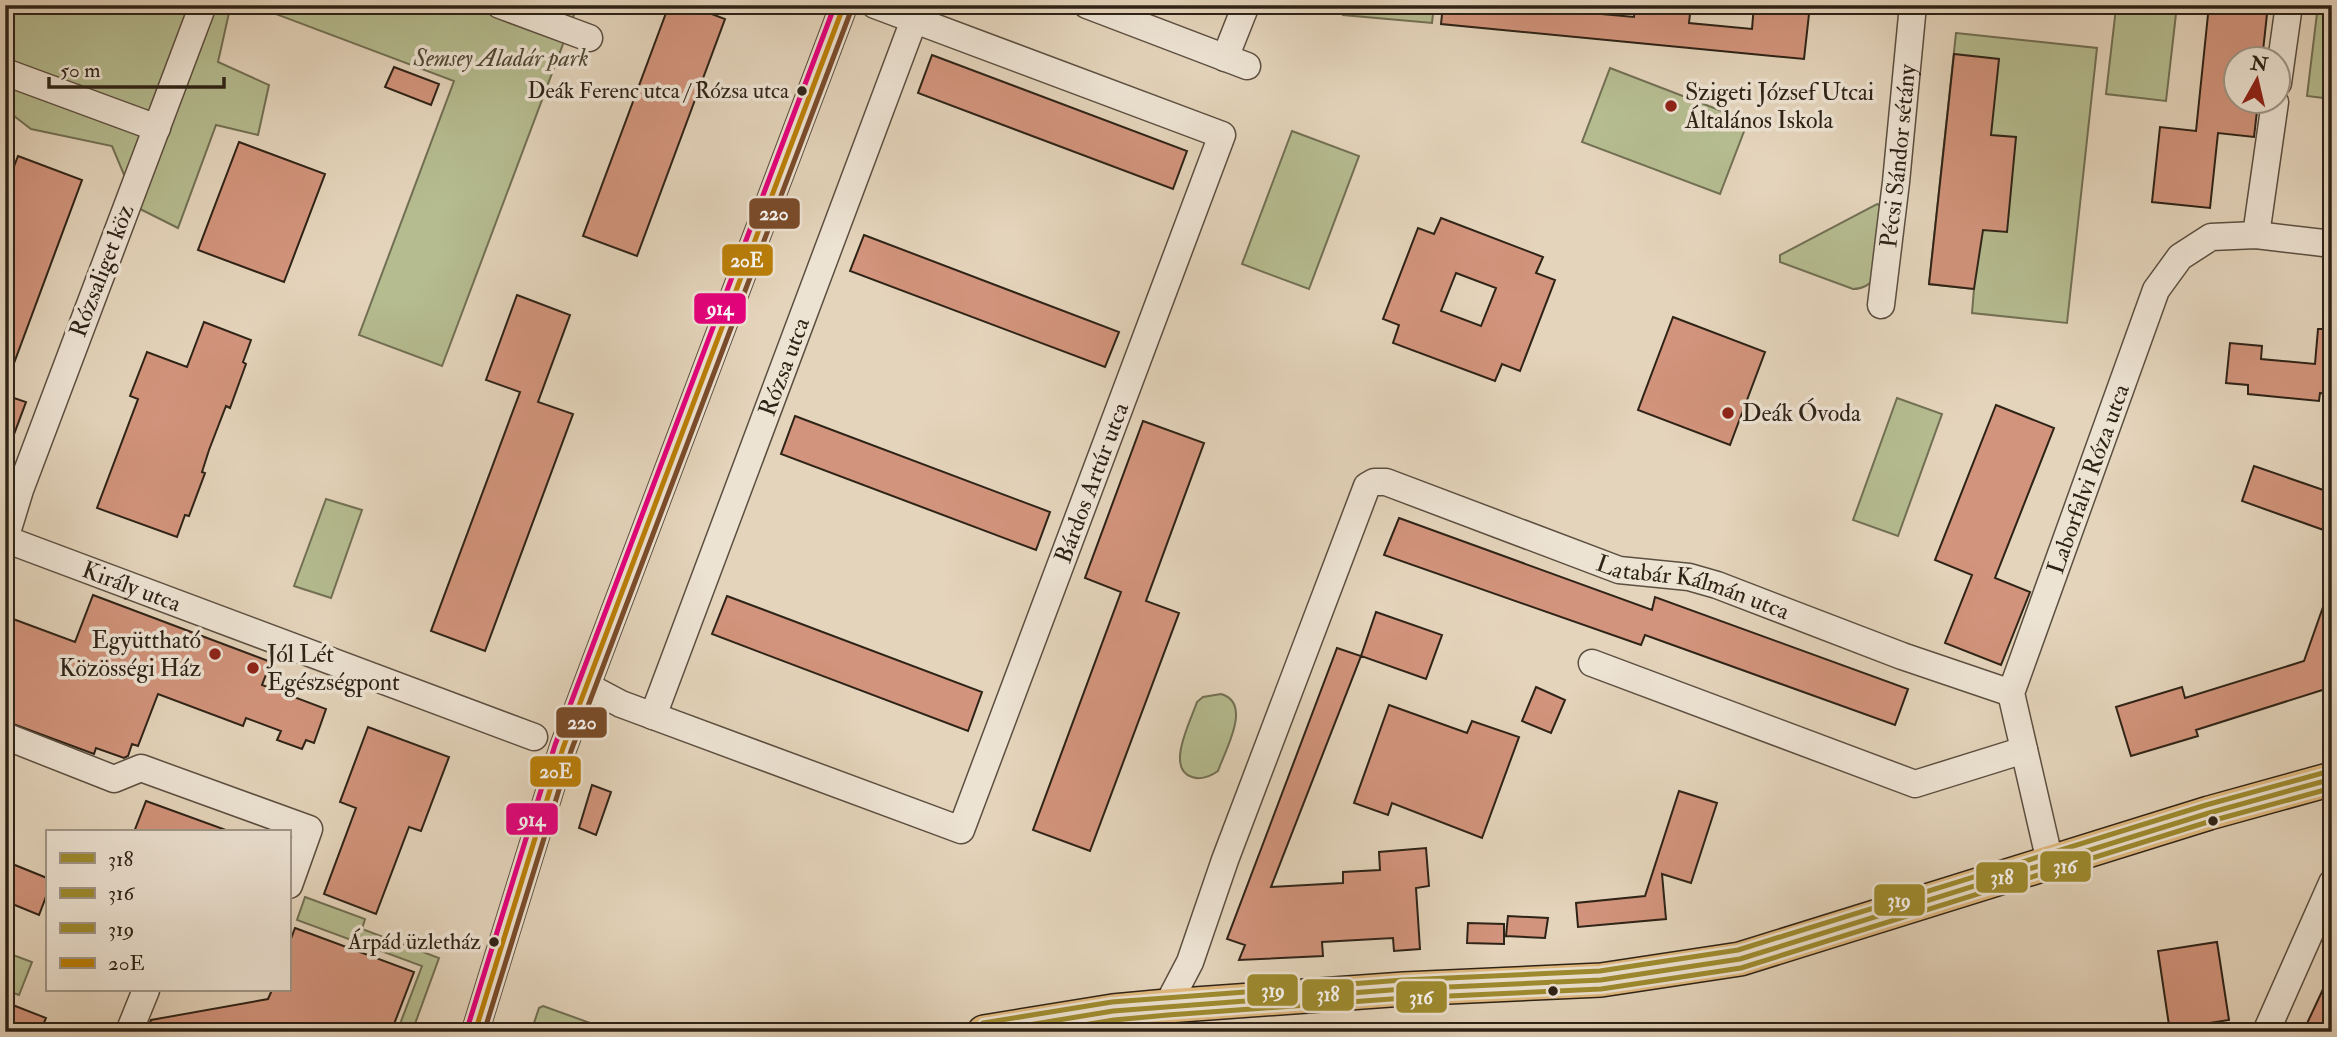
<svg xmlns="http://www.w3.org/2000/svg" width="2337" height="1037" viewBox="0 0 2337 1037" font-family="'IM FELL Double Pica',serif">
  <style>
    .green { fill: #b5bc90; stroke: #727054; stroke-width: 2 }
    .building { fill: #d2947c; stroke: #2e2317; stroke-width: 2; fill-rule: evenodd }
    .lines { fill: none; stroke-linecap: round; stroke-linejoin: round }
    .minor-casing { stroke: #5c4f40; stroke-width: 29 }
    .major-casing { stroke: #2e2317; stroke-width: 36 }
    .minor { stroke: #ede3d3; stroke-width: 26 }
    .major { stroke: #e2ba7e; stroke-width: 33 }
    .bus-1-casing { stroke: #ede3d3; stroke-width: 10 }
    .bus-2-casing { stroke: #ede3d3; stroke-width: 10 }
    .bus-3-casing { stroke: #ede3d3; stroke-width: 10 }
    .bus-4-casing { stroke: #ede3d3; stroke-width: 10 }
    .bus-5-casing { stroke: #ede3d3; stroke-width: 10 }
    .bus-6-casing { stroke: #ede3d3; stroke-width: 10 }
    .bus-1 { stroke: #9f8c2f; stroke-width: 5 }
    .bus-2 { stroke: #9f8c2f; stroke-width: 5 }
    .bus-3 { stroke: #9f8c2f; stroke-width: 5 }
    .bus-4 { stroke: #bb7f07; stroke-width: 5 }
    .bus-5 { stroke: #7a4b2a; stroke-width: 5 }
    .bus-6 { stroke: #e5007d; stroke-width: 5 }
    .bus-dot { fill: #2e2317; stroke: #ede3d3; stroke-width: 2.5 }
    .poi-dot { fill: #8f2418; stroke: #ede3d3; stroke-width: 2.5 }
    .labels { text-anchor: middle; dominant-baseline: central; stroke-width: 7; stroke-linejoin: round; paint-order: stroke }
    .bus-label { font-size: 22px; fill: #2e2317; stroke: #ede3d3; text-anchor: end }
    .park-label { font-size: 24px; font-style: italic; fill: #504935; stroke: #ede3d3 }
    .poi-label { font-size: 24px; fill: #2e2317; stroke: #ede3d3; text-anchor: start }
    .street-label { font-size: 24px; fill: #2e2317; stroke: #ede3d3 }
    .line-badge { stroke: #ede3d3; stroke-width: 2.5 }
    .badge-label { font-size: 19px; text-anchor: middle; font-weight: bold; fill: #fff }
  </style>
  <rect width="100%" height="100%" fill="#e4d4bb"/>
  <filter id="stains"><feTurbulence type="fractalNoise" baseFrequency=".00286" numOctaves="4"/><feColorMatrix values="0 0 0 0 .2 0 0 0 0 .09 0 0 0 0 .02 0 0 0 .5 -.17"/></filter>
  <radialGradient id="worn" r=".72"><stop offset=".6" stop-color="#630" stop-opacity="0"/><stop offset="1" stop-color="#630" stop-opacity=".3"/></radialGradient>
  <path class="green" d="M5,5H214L211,12L229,13L218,62L269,85L258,135L216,125L178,228L138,208L112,146L31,129L5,109Z
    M252,5H557L575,12L442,366L359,335L454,81Z
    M1343,5H1434L1432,23L1343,15Z
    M2318,5H2332V99L2307,96Z
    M2116,8L2176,14L2166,101L2106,94Z
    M1956,33L2097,48L2067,323L1972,313L1974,289L1929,284Z
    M1610,68L1748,121L1720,194L1582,142Z
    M1292,131L1359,156L1309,289L1242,264Z
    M1877,204L1884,207L1876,277C1869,285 1863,289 1853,289L1780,262V255Z
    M1897,398L1942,414L1898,536L1853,520Z
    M326,499L362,510L331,598L294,586Z
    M1221,694C1253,703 1225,750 1218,771C1211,776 1201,780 1192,777C1165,769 1191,720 1197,702L1203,697Z
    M305,897L365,919L362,929L439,958L412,1032H397L422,966L297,920Z
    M5,952L32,962L19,995L5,990Z
    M543,1006L615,1032H531L539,1008Z"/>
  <path class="building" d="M669,5H688L725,19L637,256L583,236Z
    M1443,5H1506L1539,8L1540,5H1592L1591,13L1634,17L1635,5H1691L1689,23L1752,29L1754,5H1810L1804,59L1441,24Z
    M2209,5H2268L2262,60H2236V102H2258L2254,137L2218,133L2210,208L2152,202L2160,127L2196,131Z
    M1954,54L1999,59L1991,135L2016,137L2007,232L1983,230L1974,289L1929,284Z
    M932,55L1187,151L1173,189L918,93Z
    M394,67L439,84L431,105L385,87Z
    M239,142L325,174L284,282L198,250Z
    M18,156L82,180L7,382H5V190Z
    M1441,218L1543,257L1536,273L1555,280L1520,371L1502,364L1495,381L1393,343L1399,325L1383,319L1418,228L1434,234ZM1456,273L1496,288L1481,326L1441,311Z
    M864,235L1119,332L1105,367L850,271Z
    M517,295L570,315L538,402L573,414L485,651L431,631L520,392L486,380Z
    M1673,317L1765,352L1730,445L1638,410Z
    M204,322L251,340L243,362L246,364L230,408L226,406L209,450L202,472L205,473L189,516L185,515L177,537L97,508L138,399L130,396L147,352L187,367Z
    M2318,329H2332V394L2320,393L2319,401L2248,394V385L2226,383L2230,343L2262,346L2261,359L2315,364Z
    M5,395L26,402L7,453L5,452Z
    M1996,405L2054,428L1995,578L2030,592L2001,665L1945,643L1972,575L1935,560Z
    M795,416L1050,512L1036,550L781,454Z
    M1143,421L1204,443L1146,601L1179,613L1090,851L1033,830L1121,592L1085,578Z
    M2254,466L2332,493V533L2242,501Z
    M1399,518L1652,610L1655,597L1908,689L1895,725L1645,635L1641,645L1384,555Z
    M2329,590L2332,591V687L2196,730L2198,736L2131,756L2116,707L2182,687L2185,698L2304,661Z
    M93,595L271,662L262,685L326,709L314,743L306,740L302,749L277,740L281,731L246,718L243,726L158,694L138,746L132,744L128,756L124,758L96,748L94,754L5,721V616L75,642Z
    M727,596L982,692L968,731L712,634Z
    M1376,612L1442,635L1426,679L1361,656Z
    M1337,648L1361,656L1271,887L1343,883V872L1380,870L1379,852L1426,848L1429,886L1416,888L1420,949L1394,951L1393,938L1322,942L1323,956L1239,960L1245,945L1227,939Z
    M1536,687L1565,700L1551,733L1522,721Z
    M1389,705L1467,733L1472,721L1519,737L1482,838L1392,803L1388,815L1354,803Z
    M368,727L449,757L421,831L409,827L376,914L324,894L356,808L340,802Z
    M592,785L611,792L596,835L579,828Z
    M1679,791L1717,803L1691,883L1662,874L1666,919L1578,927L1576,903L1645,896Z
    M146,801L226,830L225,832H134Z
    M5,861L47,878V894L39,915L5,901Z
    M1508,916L1548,918L1545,938L1506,936Z
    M1468,923L1504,924V944L1467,943Z
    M295,928L414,972L391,1032H146L151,1020L268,999L272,990H289V944Z
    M2217,942L2229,1020L2190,1026L2191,1032H2170L2158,951Z
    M2332,970V1032H2303Z
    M5,1002L46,1018L40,1032H5Z"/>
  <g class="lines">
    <defs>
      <g id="minor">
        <path id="s1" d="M203,5L20,490L5,539L534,737"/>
        <path d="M500,5L589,38"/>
        <path d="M1087,5L1247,66"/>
        <path d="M1225,58L1246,5"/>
        <path d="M5,72L157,128"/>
        <path d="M2278,83L2289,5"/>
        <path d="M2256,235L2275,102"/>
        <path id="s2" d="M1881,305L1896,182L1913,5"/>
        <path d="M1592,663L1915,784L2024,750"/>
        <path id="s3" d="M587,686L621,704L961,830L1222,135L875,5"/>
        <path id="s4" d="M653,716L914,20"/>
        <path d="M5,736L114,779L141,768L309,829L289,885"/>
        <path id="s5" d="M2050,862L2011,693L2156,290L2180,257L2211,237L2256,235L2332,244"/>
        <path id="s6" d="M1167,1006L1190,962L1225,860L1367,486L1374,482H1386L1619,570L1689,577L1717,585L1902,656L2011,693"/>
        <path d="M1113,1011L1122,1032"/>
        <path d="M129,1032L146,990"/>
        <path d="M475,1032L563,748L844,5"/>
        <path d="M2266,1032L2332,883"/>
      </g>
      <path id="major" d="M984,1032L1113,1011L1167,1006L1404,989L1601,980L1740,959L2209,813L2332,779"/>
    </defs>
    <use href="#minor" class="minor-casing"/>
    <use href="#major" class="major-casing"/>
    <use href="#minor" class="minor"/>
    <use href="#major" class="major"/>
    <defs>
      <path id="bus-1" d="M986,1032L1113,1011L1404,989L1601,980L1740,959L2209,813L2332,779"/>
      <path id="bus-2" d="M1040,1032L1114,1020L1168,1015L1405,998L1601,989L1741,968L2211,821L2332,788"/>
      <path id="bus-3" d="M983,1023L1112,1002L1403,980L1600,971L1738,950L2206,805L2330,771"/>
      <path id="bus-4" d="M475,1032L563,748L844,5"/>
      <path id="bus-5" d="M484,1032L571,751L852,8"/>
      <path id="bus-6" d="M467,1029L555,745L835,5"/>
    </defs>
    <use href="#bus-1" class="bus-1-casing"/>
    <use href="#bus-2" class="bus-2-casing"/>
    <use href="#bus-3" class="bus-3-casing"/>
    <use href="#bus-4" class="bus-4-casing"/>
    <use href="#bus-5" class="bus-5-casing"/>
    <use href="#bus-6" class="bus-6-casing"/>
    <use href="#bus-1" class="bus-1"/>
    <use href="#bus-2" class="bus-2"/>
    <use href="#bus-3" class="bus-3"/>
    <use href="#bus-4" class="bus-4"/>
    <use href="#bus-5" class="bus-5"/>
    <use href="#bus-6" class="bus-6"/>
  </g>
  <g class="bus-dot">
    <circle cx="802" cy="91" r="6"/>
    <circle cx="2213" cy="821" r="6"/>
    <circle cx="494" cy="942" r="6"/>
    <circle cx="1553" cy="991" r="6"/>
  </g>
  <g class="poi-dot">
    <circle cx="1671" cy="106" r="7"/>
    <circle cx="1728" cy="413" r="7"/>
    <circle cx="215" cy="654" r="7"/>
    <circle cx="253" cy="668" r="7"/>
  </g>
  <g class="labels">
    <g class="bus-label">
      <text x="789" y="91">Deák Ferenc utca / Rózsa utca</text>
      <text x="481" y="942">Árpád üzletház</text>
    </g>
    <g class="park-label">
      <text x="501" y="58">Semsey Aladár park</text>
    </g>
    <g class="poi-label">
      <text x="1685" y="92">Szigeti József Utcai<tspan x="1685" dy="28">Általános Iskola</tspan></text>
      <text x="1742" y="413">Deák Óvoda</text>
      <text x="201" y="640" text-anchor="end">Együttható<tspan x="201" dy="28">Közösségi Ház</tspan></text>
      <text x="267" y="654">Jól Lét<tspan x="267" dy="28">Egészségpont</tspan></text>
    </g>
    <g class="street-label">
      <text stroke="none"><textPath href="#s2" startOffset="150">Pécsi Sándor sétány</textPath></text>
      <text transform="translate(102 271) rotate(-69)">Rózsaliget köz</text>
      <text stroke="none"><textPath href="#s4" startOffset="373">Rózsa utca</textPath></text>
      <text stroke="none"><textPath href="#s5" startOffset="401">Laborfalvi Róza utca</textPath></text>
      <text stroke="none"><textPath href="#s3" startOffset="772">Bárdos Artúr utca</textPath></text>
      <text stroke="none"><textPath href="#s1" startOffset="705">Király utca</textPath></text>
      <text stroke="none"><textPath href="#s6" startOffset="903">Latabár Kálmán utca</textPath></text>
    </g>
  </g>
  <g class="line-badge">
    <rect x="748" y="197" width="53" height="33" rx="7" fill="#7a4b2a"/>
    <rect x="721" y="243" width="53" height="34" rx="7" fill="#bb7f07"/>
    <rect x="693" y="292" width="54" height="33" rx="7" fill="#e5007d"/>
    <rect x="555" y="706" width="53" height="33" rx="7" fill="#7a4b2a"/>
    <rect x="529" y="755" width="53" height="33" rx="7" fill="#bb7f07"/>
    <rect x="505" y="802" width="54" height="34" rx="7" fill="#e5007d"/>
    <rect x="2039" y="850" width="53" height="33" rx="7" fill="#9f8c2f"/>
    <rect x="1975" y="861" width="54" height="33" rx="7" fill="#9f8c2f"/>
    <rect x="1873" y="883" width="53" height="34" rx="7" fill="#9f8c2f"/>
    <rect x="1246" y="973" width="53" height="34" rx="7" fill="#9f8c2f"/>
    <rect x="1301" y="978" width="54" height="34" rx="7" fill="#9f8c2f"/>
    <rect x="1395" y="980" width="53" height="34" rx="7" fill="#9f8c2f"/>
  </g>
  <g class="badge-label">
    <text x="774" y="220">220</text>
    <text x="747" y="267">20E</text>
    <text x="720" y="315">914</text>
    <text x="582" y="729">220</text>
    <text x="556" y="778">20E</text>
    <text x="532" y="826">914</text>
    <text x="2065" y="873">316</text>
    <text x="2002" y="884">318</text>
    <text x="1899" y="907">319</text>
    <text x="1273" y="997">319</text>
    <text x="1328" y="1001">318</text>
    <text x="1421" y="1004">316</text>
  </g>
  <rect width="2337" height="1037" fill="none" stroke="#e4d4bb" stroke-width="28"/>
  <rect x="7" y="7" width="2323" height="1023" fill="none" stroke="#2e2317" stroke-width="3.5"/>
  <rect x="14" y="14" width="2309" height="1009" fill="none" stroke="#2e2317" stroke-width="2"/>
  <rect x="46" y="830" width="245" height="161" fill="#ede3d3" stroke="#a19688" stroke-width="2"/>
  <rect x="60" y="853" width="35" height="10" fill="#9f8c2f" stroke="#a19688" stroke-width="2"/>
  <text x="108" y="866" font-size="21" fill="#2e2317">318</text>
  <rect x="60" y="888" width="35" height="10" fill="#9f8c2f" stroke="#a19688" stroke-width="2"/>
  <text x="108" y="900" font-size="21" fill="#2e2317">316</text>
  <rect x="60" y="923" width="35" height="10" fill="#9f8c2f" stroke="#a19688" stroke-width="2"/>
  <text x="108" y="936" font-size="21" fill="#2e2317">319</text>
  <rect x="60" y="958" width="35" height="10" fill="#bb7f07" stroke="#a19688" stroke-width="2"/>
  <text x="108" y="970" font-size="21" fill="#2e2317">20E</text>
  <g transform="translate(2257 80) rotate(8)"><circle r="33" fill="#ede3d3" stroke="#a19688" stroke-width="2"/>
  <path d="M0-5L12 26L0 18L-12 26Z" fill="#8f2418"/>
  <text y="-10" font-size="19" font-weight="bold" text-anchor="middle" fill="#2e2317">N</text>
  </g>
  <path d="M49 77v10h175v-10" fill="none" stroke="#2e2317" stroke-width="3.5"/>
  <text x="60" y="77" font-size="21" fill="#2e2317" stroke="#ede3d3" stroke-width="5" paint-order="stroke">50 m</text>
  <rect width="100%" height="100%" filter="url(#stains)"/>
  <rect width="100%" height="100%" fill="url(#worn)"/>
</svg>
